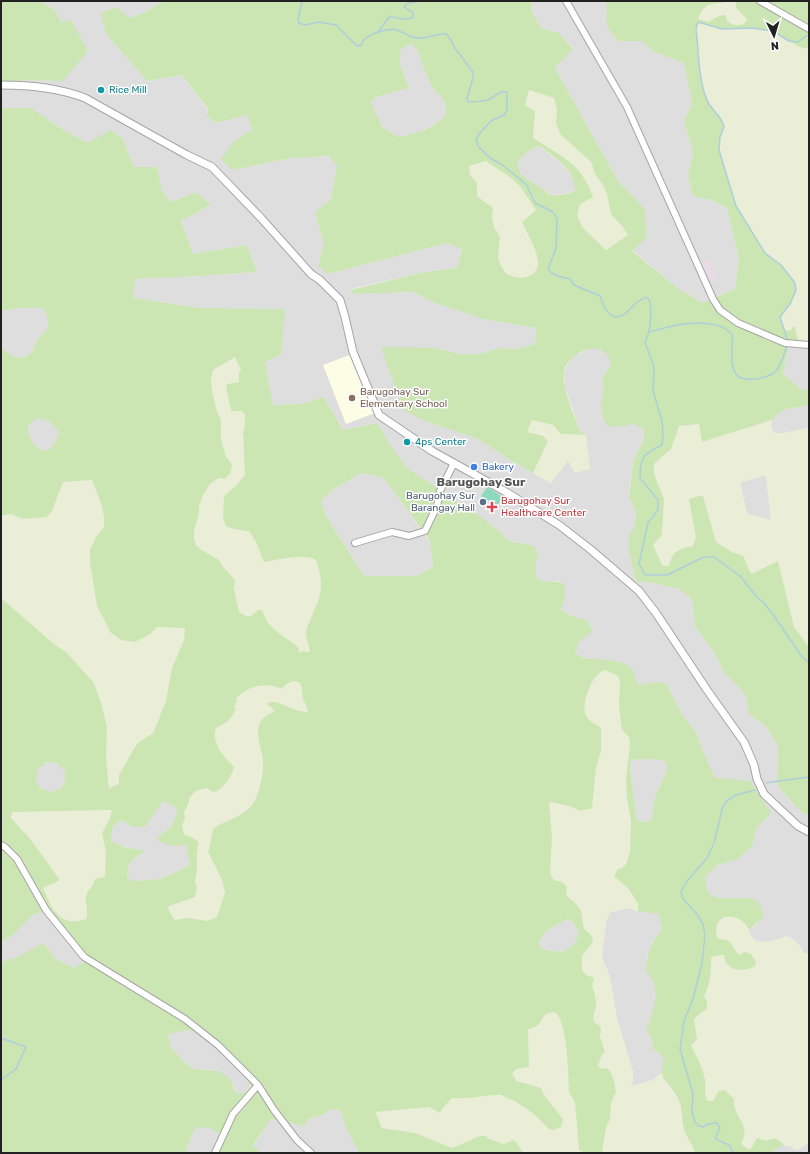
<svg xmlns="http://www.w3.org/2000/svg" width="810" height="1154" viewBox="0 0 810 1154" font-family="Rubik,sans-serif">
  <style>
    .residential { fill: #dfdede }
    .industrial { fill: #e9dbe6 }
    .education { fill: #fdfde5 }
    .farmland { fill: #ebeed6; fill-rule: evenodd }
    .grass { fill: #cbe6b3; fill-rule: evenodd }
    .pitch { fill: #8dd9bd }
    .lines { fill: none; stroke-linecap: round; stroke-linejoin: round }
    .stream { stroke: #adcfdb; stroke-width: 1.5 }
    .minor-casing { stroke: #a5a5a5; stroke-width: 8 }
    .tertiary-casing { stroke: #a5a5a5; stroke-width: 9 }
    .minor { stroke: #fff; stroke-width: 6 }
    .tertiary { stroke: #fff; stroke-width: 7 }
    .culture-dot { fill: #0f9aa8; stroke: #fff; stroke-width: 1.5 }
    .education-dot { fill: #8d6e63; stroke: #fff; stroke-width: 1.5 }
    .shop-dot { fill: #3f7fe0; stroke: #fff; stroke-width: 1.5 }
    .service-dot { fill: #5c6f8a; stroke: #fff; stroke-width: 1.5 }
    .health-dot { fill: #e0444e; stroke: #fff; stroke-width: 1.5 }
    .labels { text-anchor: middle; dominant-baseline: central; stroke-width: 3; stroke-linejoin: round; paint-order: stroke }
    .culture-label { font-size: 10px; fill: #0d838f; stroke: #fff; text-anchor: start }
    .education-label { font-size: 10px; fill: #785e54; stroke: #fff; text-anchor: start }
    .shop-label { font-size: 10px; fill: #366cbe; stroke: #fff; text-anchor: start }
    .service-label { font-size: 10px; fill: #4e5e75; stroke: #fff; text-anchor: end }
    .health-label { font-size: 10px; fill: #be3a42; stroke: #fff; text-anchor: start }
    .quarter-label { font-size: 12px; font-weight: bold; fill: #545454; stroke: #fff }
  </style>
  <rect width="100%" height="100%" fill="#f1eee9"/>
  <path class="residential" d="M40,1H164L143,13L130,18L106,34L147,81L182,75L208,110L207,117L217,123L247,115L252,130L234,141L222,159L232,170L293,158L329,156L337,166L331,199L315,212L324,244L328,274L447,243L462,249L457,268L425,272L350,289L352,294L413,292L435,303L483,319L536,328L535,344L518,349L500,348L479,354H460L435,348L427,422L478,439L510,460L551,483L580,431L565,387L564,371L571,359L576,355L592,348L604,350L610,357L611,365L603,377L602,382L604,390L601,401L643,429L644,439L633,462L630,483L629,497L636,513L635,525L629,535L634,574L637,582H648L679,589L692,599L695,627L713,650L725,674L740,688L746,697L749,714L767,727L778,747L777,785L801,812L809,816V953H804L802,951L800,946L790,937L768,942L755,941L751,936L749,930L757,924L751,898H718L708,893L705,877L718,865L738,859L752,846L757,827L726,779L715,778L702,749L696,732L681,713L667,684L658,682L638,685L592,658H584L575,654L579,642L593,630L587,620L571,616L561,610L565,598L560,581L546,582L538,580L535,573V567L538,557L527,544L511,542L487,521L407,468L389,443L377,423L343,430L324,397L300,404L273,405L265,362L200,308L133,298L134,279L202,276L257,272L247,245L193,254L181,221L210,206L196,192L170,202L162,190L157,167H134L123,139L88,143L65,131L31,108H1V89L24,80L63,81L61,22L55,10Z
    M532,1H608L606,3L616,41H642L654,52L684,63L692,104L684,121L693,153L688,176L693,196L712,200L727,208L739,259L735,289L703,303L680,290L632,250L645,209L618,181L555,68L573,48L559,33L541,28L531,10Z
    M412,43L418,51L424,69L431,85L445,102L446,114L442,120L416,134L398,137L382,127L371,103L376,97L409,88L400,65V50Z
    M539,146L560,163L570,174L576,183L575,191L563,194L552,195L524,177L519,171L518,164L523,155L531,149Z
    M18,308H43L48,317V328L37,340L32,352L21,358L12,356L1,347V311Z
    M789,343L809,345V390H802L783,374Z
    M809,405V428L784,433H774L771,426L772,420L783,410Z
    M38,418L51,422L60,432L56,443L50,450L47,451L38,448L33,443L30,438L28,428L29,423Z
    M361,473L384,478L430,542L433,567L416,576H364L326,516L321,501L334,489Z
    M766,475L771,520L747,514L740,482Z
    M644,759L664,760L667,764V770L655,797L651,822L637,821L630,768L631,760Z
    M36 777a15 15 0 1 1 30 0a15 15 0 1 1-30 0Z
    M163,801L178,809L172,826L161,834L171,846L186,844L190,865L161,879L133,881L128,878L127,871L131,861L145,851L124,847L111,841L113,826L122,820L132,827H145Z
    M631,908L635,911H643L659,914L662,929L652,942L647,957L646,970L651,976L657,990L656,1004L646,1030L651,1037L653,1049L662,1055L664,1060L661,1074L652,1080L634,1086H631L633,1072L617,1019L611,982L606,966L604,964L602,954L606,922L610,912Z
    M43,912L66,937L85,962L74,968L56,959L43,943L18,957L1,962V942L13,935L33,915Z
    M567,919L574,923L579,933L574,944L563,952L541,949L539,943L544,933Z
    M188,1030L197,1032L237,1066L251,1085L246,1092L236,1094L234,1085L217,1071L195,1069L186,1064L170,1046L168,1034Z
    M331,1109L340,1110L346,1128L359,1153H261L253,1146L271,1119L304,1126L308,1119L324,1114Z
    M204,1126L215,1129L222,1136L214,1153H185L195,1128Z
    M809,1142V1153H770L784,1145L801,1148Z"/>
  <path class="industrial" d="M710,259L717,279L707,283L699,264Z"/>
  <path class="education" d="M352,354L375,413L346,424L323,365Z"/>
  <path class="farmland" d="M725,1H735L737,9L747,19V22L738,26L732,25L727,21L726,15H720L709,22L698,19L701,10L704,6L725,3Z
    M698,22L722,29L752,28L773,31L799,47L809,49V341H799L795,327H793L791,330L787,331L784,329L780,317L790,304L781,265L765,253L736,206L719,150L720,137L724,127L723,121L709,104L703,84L696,29Z
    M529,90L554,98L557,110L556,123L578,149L591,162L595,174L603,185L607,194L611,214L623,227L628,235L606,250L583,228L577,216L580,204L581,173L553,149L533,138L535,112L525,105Z
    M486,161L511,178L520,186L536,210L526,232L533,244L539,265L537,271L528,277L522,279L506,274L501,266L498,257L500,237L494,227L492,217L493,208L477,196V184L470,175L469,166Z
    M235,357L241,371L239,373V382L227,384L226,386L231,410L242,411L245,414V425L243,433V450L246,470L245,475L236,487L224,496V512L226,526L236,530L249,531L256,542L264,562L298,557H312L316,559L322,579L321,588L318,604L306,628V640L309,644L310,649L309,652L303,651L299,653L295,645L276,631L267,622L263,613L256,612L253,616H250L239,612L234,589L235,580L223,567L219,560L200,549L196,545L194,539V531L199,513V507L203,495L210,484L220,478L224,479L230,474L229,460L226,457L221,440V420L216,409L212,390L211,379L213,370Z
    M532,420L553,425L561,434L586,435L590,469L575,473L568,461L551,483L533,473L548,441L527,432Z
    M772,420L771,426L774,433H784L809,428V647L794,627L778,561L751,574L743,556L732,552L716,542L703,496L689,499L696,537L693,546L679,549L669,566L662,565L653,545L662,535L664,499L654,474V464L671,449L679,426L700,424L703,442ZM766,475L771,520L747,514L740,483Z
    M92,480L102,506L104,517V527L96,537L90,550V563L93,585L150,634L156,627L185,628L184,640L172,668L166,701L153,733L138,743L132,752L119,775V784L108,788L106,758L107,727L94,683L66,652L55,645L1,598V516L11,514L23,519L52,511L63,482Z
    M602,670H606L611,672L619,678L620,684V714L622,730L629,737L630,744L626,779L627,799L631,821L630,852L626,864L622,868L618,880L622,882L628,888L638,904V911H635L631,908L610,912L606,922L602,954L604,964L606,966L611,982L617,1019L633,1072V1081L631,1086L643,1083L652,1080L661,1074H663V1078L669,1083L674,1095L679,1101L681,1106V1114L683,1128L695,1153H602L611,1103L616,1092V1090L614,1081L605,1069H601L598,1065L605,1052L600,1037L601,1028L595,1023L593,1019L596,1005L594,991L592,987V977L586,975L582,970V956L590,946L592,936L584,929L581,911L577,905L566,895L562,882L554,880L550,872L552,837L549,803L551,802L569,806L580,811L595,786L596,767L601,751V728L590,722L585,714L584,705L587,691L599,672Z
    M293,681L299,682L302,686L303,690L302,696L308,712L291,708L279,702L267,705L271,707L274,711L263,717L260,723L258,735L263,762L257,794L252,805L224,823L215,827L213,830L208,847L209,856L222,880L225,892L217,918L208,921L175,920L168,909L169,906L195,896L197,887L195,883L197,871V851L199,847L195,839L184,834L182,826L185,818L184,812L189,803V797L197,791L206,788L213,792L222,787L233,772L218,745L215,736L216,727L226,724L230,719L236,709L234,707L236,699L247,688L265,686H275L278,688Z
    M112,810L110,818L102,833L106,852L105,877L94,883L90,888L86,897L88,914L86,919L71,922L60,919L50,905L42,887L59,880L11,818L12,812Z
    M729,917L740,920L745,924L748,926L751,936L756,941L768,942L787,936L800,946L804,953H809V1142L797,1151L790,1146L784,1145L779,1140L773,1139L764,1141L757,1138L750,1150L741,1144L743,1140L744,1124L741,1122L735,1110L734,1099L718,1092L713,1102L707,1101L705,1096V1080L698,1059L691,1045L697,1038L694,1019L707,1009L708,1005L704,997L708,991V982L712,967L711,958L714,956L724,955L727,965L731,968L739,970V955L735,951L733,947L727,940L716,938V924L719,920Z
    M554,1012L558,1014L564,1027L569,1092L575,1101L579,1150L585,1153H523L517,1143L513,1141L504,1144L489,1139L474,1138L452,1148L415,1133L382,1128L374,1111L429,1107L440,1113L452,1098L481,1097L495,1095L506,1097L534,1114L549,1129H557L560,1116L545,1099L541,1088L517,1081L512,1074L516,1069L529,1067L528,1029L536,1028L542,1021L547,1014Z"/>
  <path class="grass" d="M1,1H40L55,10L61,22L71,20L88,51L63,81L24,80L1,89Z
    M164,1H532L531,10L541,28L559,33L573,49L555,68L618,181L645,209L647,238L632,251L680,290L703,303L735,289L739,259L727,208L712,200L693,196L688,176L693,153L684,121L692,104L684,63L654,52L642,41H617L607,26L606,3L608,1H725L726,2C710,5 704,2 698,19L709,22C715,18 718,15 726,15L727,21C734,26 739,27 746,22L747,19L737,9L735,1H809V49L799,47L773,31L752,28L722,29L698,22L696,29C699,51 698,84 709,104C714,112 722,117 724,127L720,137L719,150L736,206L765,253L781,265L795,283L796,290L790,304L780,317L784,329L787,331L791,330L793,327H795L796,333L799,341H809V345L789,343L783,374L802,390H809V405L783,410L772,420L702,442L699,424L679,426L671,449L654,464V474L664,499L662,535L653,545L662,565L669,566C673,551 678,549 693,546L696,537L689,499L699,496H703L716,542L732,552L743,556L751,574L778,561L794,627L809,647V816L801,812L777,785L778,747L767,727L749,714L746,697L740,688L725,674L713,650L695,627L692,599L679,589L648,582H637L634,574L629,550V535L635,525L636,513L629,497L633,462L644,439L643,429L634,424L612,427L606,425L602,415L601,401L604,390L602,382L603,377L611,365C607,336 569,351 564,371C561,386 575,417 580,431L586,435L561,434L553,425L532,420L527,432L543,436L548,441L533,473L510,460L478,439L427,422L403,410L381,347L435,348L460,354H479L500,348L518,349L535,344L536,328L483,319L435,303L413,292L352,294L350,290L425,272L457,268L462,249L447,243L328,274L318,266L324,244L315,212L331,199L337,166L329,156L292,158L232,170L221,159L234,141L252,130L247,115L217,123L207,117L208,109L182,75L147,81L106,34L101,13L116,7L130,18L143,13ZM412,43L418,51L424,69L431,85L445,102L446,114C434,129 416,134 398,137L382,127L371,102L376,97L409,88L400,65V50ZM529,90L554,98L557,110L556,123L560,134L591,162L595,174L603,185L607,194L611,214L623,227L628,235L606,250L583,228L577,216L580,204L593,197C582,164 560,155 533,138L535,111L525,105ZM539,146C553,156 577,172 575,191C568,193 561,196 553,195C548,195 543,188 538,186C532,182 521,177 519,170C515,158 530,149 539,146ZM486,161L511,178L520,186L536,210L522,222C527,235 547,263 533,274C523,280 516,278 506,274L501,266L498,257L500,237L494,227L492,217L493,208L477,196V183L470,175L469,166Z
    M1,108H31L65,131L88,143L111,130L123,139L134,167H157L162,190L170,202L196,192L211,205L181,221L193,254L247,245L257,272L202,276L135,279L133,298L200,308L285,309L281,354L265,362L273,405L300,404L324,397L343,430L377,423L389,443L407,468L487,521L511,542L527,544L535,547L538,557C535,567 534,571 538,580C547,583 557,580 564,584L565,598L561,610L571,616L587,620L593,631L579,642L575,654L584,658L608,660L624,663L632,669L638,685L658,682L667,684L681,713L696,732L702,749L715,778L750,781L771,813L757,827L752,846L738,859L718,865L705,877L708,893L718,898H751L759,902L764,916L749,930C743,913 710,909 717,938C720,939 723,939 726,940C730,940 735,951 739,955L745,952L751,954L756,962L755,966C747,970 734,973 727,964C725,962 725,958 724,955L714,956L711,958C712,968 709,989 704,997L707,1001V1009L702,1012L694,1019L697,1039L691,1045C696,1056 703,1067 705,1080C706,1088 704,1094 707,1101H713L718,1092L725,1090L734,1099C733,1120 752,1122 741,1144L750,1150L757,1138C760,1138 761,1140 764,1140C773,1142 773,1133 784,1145L770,1153H695C693,1145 687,1138 684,1130C682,1122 682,1115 681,1107C681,1101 668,1082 663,1078V1074H661C664,1059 666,1057 653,1049L651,1037L646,1030C654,1007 663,991 646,970C648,950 650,944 662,929L659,914L638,911V904L628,888L615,877V874L618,869L622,868L626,864L630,852L631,821L627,799L626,779L630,744L629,737L622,730L621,723L619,705L620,684L619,678L616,675L606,670C593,672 582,700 585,713C587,721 595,723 601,728V751L596,767L592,808L580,811L569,806L551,802L549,803L552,837L550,873L554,880L562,882L567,887L566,895L577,905L581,911L584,929L592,936L593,942L582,956V970L586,975L592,977L594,979L592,987C595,992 596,1000 596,1007C595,1014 591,1016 595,1023L599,1025L601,1028L600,1037L605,1052L602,1055L598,1065L601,1069L607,1068L610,1071L614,1081L616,1092L611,1103L610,1119L606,1128L602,1153H585L579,1150L575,1102L569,1092C568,1076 568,1019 554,1012L546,1014C538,1023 542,1026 528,1029L529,1067L516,1069L512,1074L517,1081L541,1088C546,1102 556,1108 563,1120L561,1127L553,1130L549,1129L534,1114L516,1102L501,1095H495L468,1098H452L442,1109L440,1113L429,1107L375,1112L382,1128L415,1133L452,1148L480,1136H486L489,1139L504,1144L513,1140L517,1143L523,1153H359L346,1128L340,1110L331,1109L324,1114L308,1119L304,1126L271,1119L253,1145L261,1153H214L222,1136C213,1128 207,1126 195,1128L185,1153H1V962L17,957L43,943L56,959L74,968L85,962L66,937L43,912L33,915L13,935L1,942V598L55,645L66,652L94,683L101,703L107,727L106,758L109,788L119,784V775L132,752L138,743L153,733L166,701L172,668L184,640L185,628L157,627L150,634L135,642L121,640L111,633L97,606L90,563V550L96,537L104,527V517L102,506L92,480L63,482L52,511L47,517L23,519L11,514L1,516V347L12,356L21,358L26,356L32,352L37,340L48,328V317L43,308H18L1,311ZM235,357L241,370L239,373V382L227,384L226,386L231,411H242L245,414V425L243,433L245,475L236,486L224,496L223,518L226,526C234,530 240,530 249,531L256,542L264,562C277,560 305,553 316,560C324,584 322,593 312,616C310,621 306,628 306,633C306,640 309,644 310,651L309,652L302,651L299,653L298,647L276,631L267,622L262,610H258C251,618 248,618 239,612L234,589L235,580L223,567L219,560L200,549L196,545L194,539V531L199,513V507L203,495L210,484L219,478L224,479L230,474L232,465L229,460L226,457L221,440V420L216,409L212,390L211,379L213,370ZM38,418L51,422L59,432C47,473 23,434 29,425C30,422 35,420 38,418ZM361,473L384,478L430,541L433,567L416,576H364L326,516L321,501L334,489ZM293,681L299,682C304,689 301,692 303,699C305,703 307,707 308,712C303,712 296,710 291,708C282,705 276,699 266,704L271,707L274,711C269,715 262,716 260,723C255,735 261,747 263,759C264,770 259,796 252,805C244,815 226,821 215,827L213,830L208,852L222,880L225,892L217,917L208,921L188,918L175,920L168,909L169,906L195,897L197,887L195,883L197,871V851L199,843L195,839L184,834L182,826L185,818L184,812L189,803V798L196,791L206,788C209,789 212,792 214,792C222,791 233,774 234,767C224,757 211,742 216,728C228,722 230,721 236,709L234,707L237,701L236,699C245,688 258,684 272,686C276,686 279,688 282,689L285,685ZM644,759L663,760L667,764V770L655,797L651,822L637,821L630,768L631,760ZM46,762L57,763C68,773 68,777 60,789L50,792L40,788L36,779L38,769ZM163,801L178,809L172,826L161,834L157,840L171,846L186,845L190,865L161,879L133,881L128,878C125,862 134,859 145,851L124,847L111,841L113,826L122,820L132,827H145ZM112,810L110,818L102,833L106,852L105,877L95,879C94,886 87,890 86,897C85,905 89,912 86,919C59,928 52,909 43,888L60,880L31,840L11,818L12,812ZM567,919L574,923L579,933L574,944L563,952L541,949L539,943L544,933ZM188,1030L197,1032L237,1066L251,1086L246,1092L236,1094L231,1080L224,1074L217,1071L195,1069L186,1064L170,1046L168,1034Z"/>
  <path class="pitch" d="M487,487L503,497L497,506L481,496Z"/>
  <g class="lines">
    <path class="stream" d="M302,1L298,20L299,23L305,25L319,22L336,25L357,46L362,45C362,43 363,40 365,39C370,34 390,27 397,30C405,33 408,37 418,38C428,39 436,33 446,34L451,40L454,47L473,72V78L467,98L468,102C471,102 485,101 488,100C495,97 499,90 507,92V110L504,115L491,121L479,134L476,140L478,146L490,158L501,164L526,184L535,203L553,212L557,219L556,248L548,269C553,276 562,277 570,279L574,285L600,296C603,305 610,323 623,315C628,313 631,307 635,304C638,301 643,299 646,297L650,301L651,313L649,332L645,342L654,367L653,391L662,421L663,435L662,445C643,454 640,457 640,478L658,500V510L648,523L639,564L645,575H667L704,557H714L740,576L757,597L764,603L774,616L802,657L809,663
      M377,33L390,16C397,18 406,21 413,17V13L404,7L408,3L422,1
      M649,332C671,326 696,319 719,326C724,327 728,331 732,334C734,347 728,362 736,374C743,384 769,378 776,371C781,366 785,352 787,345
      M788,342L780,317L790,304L796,290L795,283L781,265L765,253L736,206L719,150L720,137L724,127C722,117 714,112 709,104C698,84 699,51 696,29L698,22L722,29L752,28L773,31L789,41L798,42L809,34
      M767,783L771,782L809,777
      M1,1038L26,1047L16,1069L1,1080
      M733,1153C728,1139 724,1146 715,1138L720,1128L717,1123L708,1124L703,1127L699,1126L695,1122L692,1112L693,1094L680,1049L684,1021L693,999L702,963L705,935L703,924L696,913L683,899L681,892L687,881L707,858L714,843L723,806L728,800L736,795L755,790"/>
    <defs>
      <path id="minor" d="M566,1L627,107L713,299L720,310L738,323L785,343L809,345
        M760,1L809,29
        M355,543L392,532L409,536L425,531L437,506L440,491L454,463
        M1,845L5,847L17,859L46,910L84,957L185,1019L218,1045L258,1085L274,1110L297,1140L311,1153
        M215,1153L233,1114L258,1085"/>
      <path id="tertiary" d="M1,85C29,85 59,88 85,98L187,155L212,167L261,218L311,274L320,280L340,300L345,317L353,352L379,415L432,451L506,492L559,525L590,549L639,591L656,613L707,690L744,742L754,765L757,779L764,794L798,826L809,832"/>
    </defs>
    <use href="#minor" class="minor-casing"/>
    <use href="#tertiary" class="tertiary-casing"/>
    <use href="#minor" class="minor"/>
    <use href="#tertiary" class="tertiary"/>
  </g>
  <g class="culture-dot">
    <circle cx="101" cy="90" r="4"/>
    <circle cx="407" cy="442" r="4"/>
  </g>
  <circle class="education-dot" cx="352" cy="398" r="4"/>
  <circle class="shop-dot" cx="474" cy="467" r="4"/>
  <circle class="service-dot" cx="483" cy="502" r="4"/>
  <path class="health-dot" d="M490 501h4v4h4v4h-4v4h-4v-4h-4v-4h4z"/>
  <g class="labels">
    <g class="culture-label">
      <text x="109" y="90">Rice Mill</text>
      <text x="415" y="442">4ps Center</text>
    </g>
    <g class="education-label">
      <text x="360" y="392">Barugohay Sur<tspan x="360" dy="12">Elementary School</tspan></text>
    </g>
    <g class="shop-label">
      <text x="482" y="467">Bakery</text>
    </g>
    <g class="service-label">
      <text x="475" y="496">Barugohay Sur<tspan x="475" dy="12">Barangay Hall</tspan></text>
    </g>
    <g class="health-label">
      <text x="501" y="501">Barugohay Sur<tspan x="501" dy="12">Healthcare Center</tspan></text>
    </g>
    <g class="quarter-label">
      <text x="481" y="482">Barugohay Sur</text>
    </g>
  </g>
  <rect width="810" height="1154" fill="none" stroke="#212121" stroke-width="4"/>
  <g transform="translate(774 36) rotate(175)" stroke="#ffffff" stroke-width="3" paint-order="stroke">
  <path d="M0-3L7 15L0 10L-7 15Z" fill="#212121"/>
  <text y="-6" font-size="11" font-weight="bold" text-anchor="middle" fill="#212121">N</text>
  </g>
</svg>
